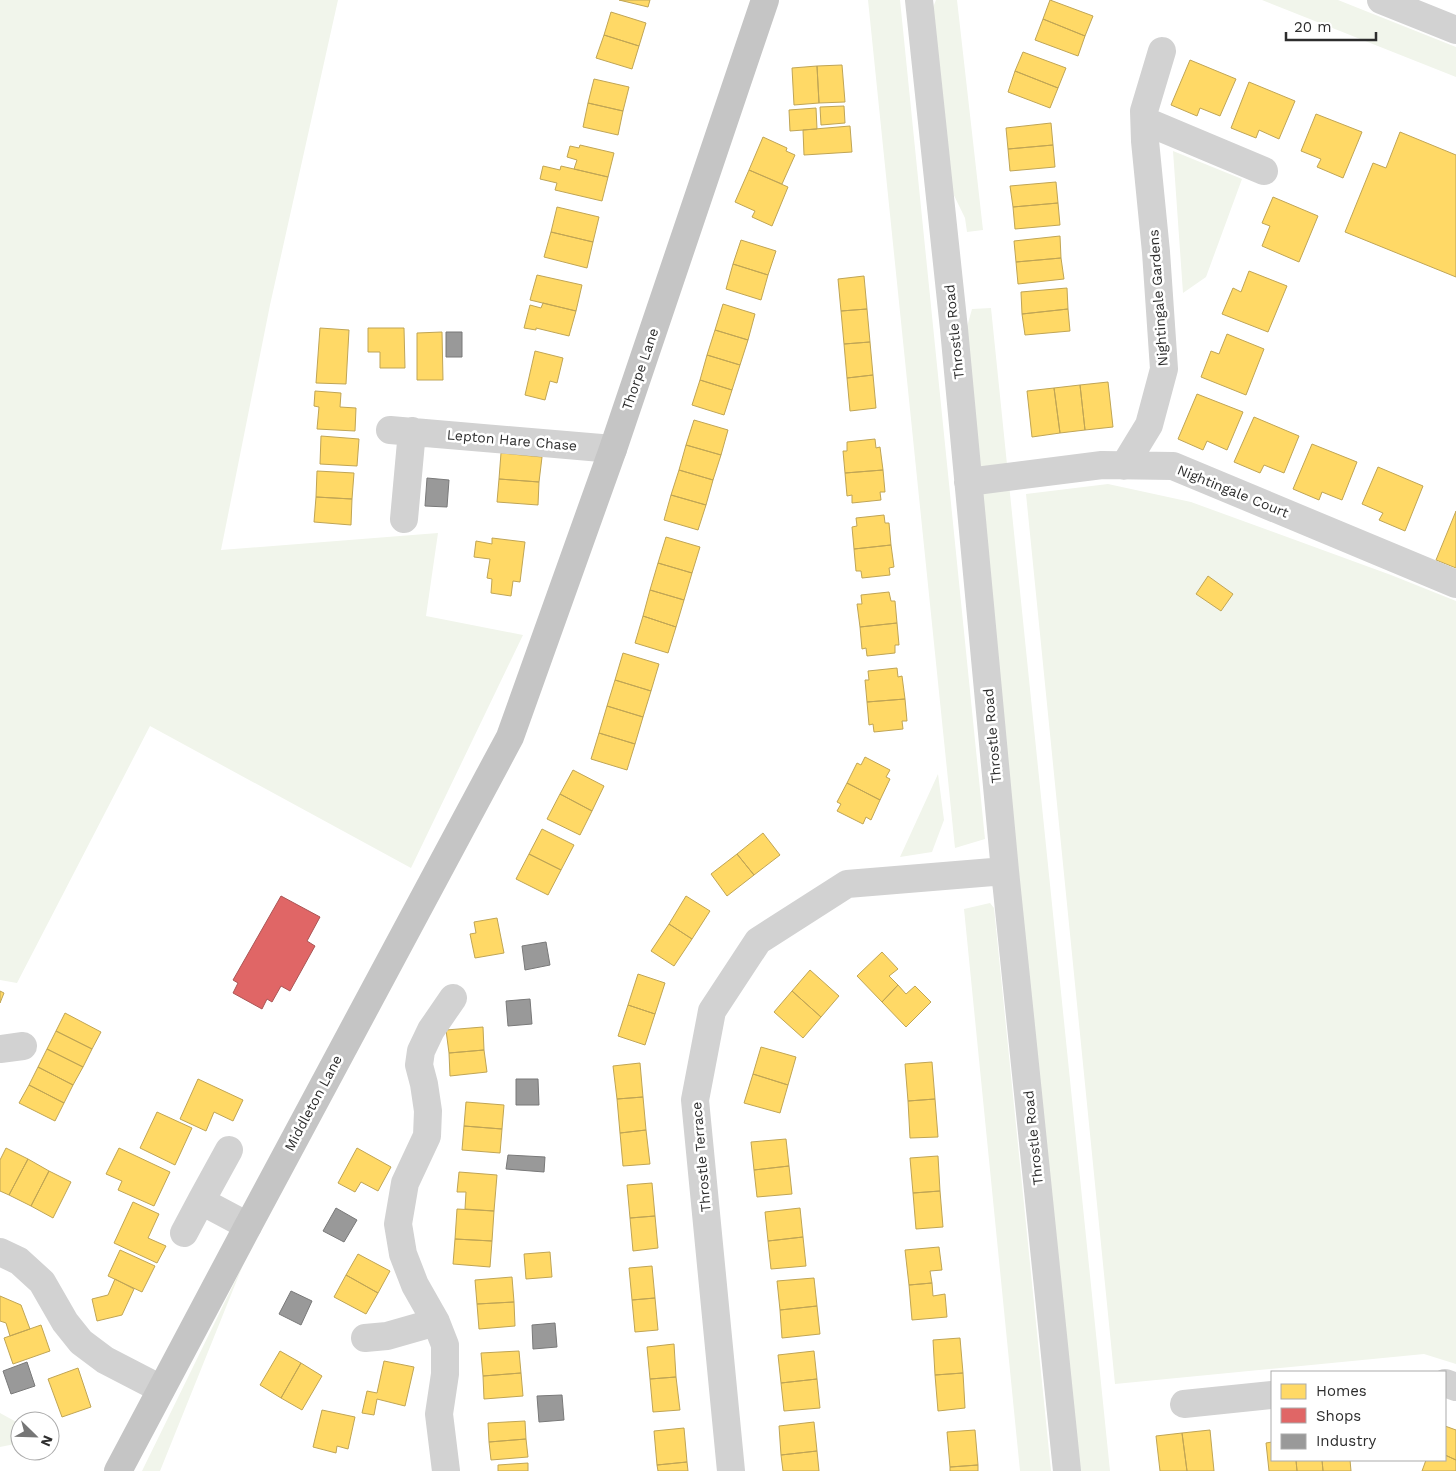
<svg xmlns="http://www.w3.org/2000/svg" width="1456" height="1471" viewBox="0 0 1456 1471" font-family="'Work Sans',sans-serif">
  <style>
    .green { fill: #f1f5eb }
    .homes { fill: #ffd966; stroke: #c0a555 }
    .shops { fill: #e06666; stroke: #a55 }
    .industry { fill: #999; stroke: #797979 }
    .lines { fill: none; stroke-linecap: round; stroke-linejoin: round }
    .minor { stroke: #d2d2d2; stroke-width: 28 }
    .major { stroke: #c5c5c5; stroke-width: 28 }
    .labels { text-anchor: middle; dominant-baseline: central; stroke-width: 5; stroke-linejoin: round; paint-order: stroke }
    .street-label { font-size: 14px; fill: #2d2d2d; stroke: #fff }
  </style>
  <rect width="100%" height="100%" fill="#fff"/>
  <path class="green" d="M0,0H338L270,305L221,550L438,533L426,616L523,635L411,868L150,726L17,983L0,980Z
    M868,0H900L985,839L955,848Z
    M936,0H957L983,230L967,232L965,218L945,177L932,10Z
    M1262,0H1338L1456,47V77Z
    M1173,151L1242,179L1206,277L1183,293Z
    M991,308L1110,1471H1080L963,341L972,309Z
    M1108,484L1191,502L1391,575L1456,601V1364L1424,1354L1115,1384L1026,494Z
    M938,774L944,820L932,852L900,857Z
    M990,903L994,908L1051,1471H1020L964,909Z
    M243,1265L160,1471H142Z
    M0,1413L20,1424V1443L0,1447Z"/>
  <path class="homes" d="M619,0H650L648,7Z
    M1050,0L1093,16L1085,36L1043,19Z
    M611,12L646,23L639,46L604,35Z
    M1043,19L1085,36L1078,56L1035,40Z
    M604,35L639,46L632,69L596,58Z
    M1023,52L1066,68L1058,88L1015,71Z
    M1190,60L1236,79L1220,116L1200,108L1197,116L1171,105Z
    M842,65L845,102L819,103L817,66Z
    M817,66L819,103L794,105L792,68Z
    M1015,71L1058,88L1050,108L1008,92Z
    M594,79L629,87L623,111L588,103Z
    M1249,82L1295,101L1279,139L1259,130L1256,138L1231,128Z
    M588,103L623,111L618,135L583,127Z
    M844,106L845,123L821,125L820,107Z
    M816,108L817,129L790,131L789,110Z
    M1316,114L1362,132L1343,178L1317,167L1321,159L1301,151Z
    M1051,123L1053,145L1008,149L1006,128Z
    M850,126L852,152L804,155L803,130Z
    M1400,132L1456,155V277L1345,232L1373,163L1386,168Z
    M763,137L787,148L786,151L795,155L782,184L749,170Z
    M580,145L614,153L608,177L574,169L577,160L567,157L570,146L579,148Z
    M1053,145L1055,167L1010,171L1008,149Z
    M543,166L560,170L561,166L608,177L602,201L555,190L557,183L540,179Z
    M749,170L788,187L772,226L752,217L755,211L735,202Z
    M1056,182L1058,203L1013,207L1010,186Z
    M1273,197L1318,216L1299,262L1262,246L1270,226L1262,223Z
    M1058,203L1060,225L1015,229L1013,207Z
    M557,207L599,217L593,242L551,232Z
    M551,232L593,242L587,268L544,257Z
    M1060,236L1061,258L1016,262L1014,241Z
    M741,240L776,251L768,275L733,264Z
    M1061,258L1064,279L1018,284L1016,262Z
    M733,264L768,275L761,300L726,289Z
    M1249,271L1287,286L1268,332L1222,314L1233,288L1241,292Z
    M537,275L582,285L576,311L530,300Z
    M864,276L867,309L841,311L838,279Z
    M1067,288L1068,309L1022,314L1021,292Z
    M543,303L576,311L569,336L536,328V330L524,328L530,305L541,308Z
    M723,304L755,314L748,340L715,330Z
    M867,309L870,342L844,344L841,311Z
    M1068,309L1070,331L1025,335L1022,314Z
    M320,328L349,330L346,384L316,383Z
    M368,328H404L405,368H380V352H368Z
    M715,330L748,340L740,365L707,355Z
    M442,332L443,380H417V333Z
    M1227,334L1264,349L1246,395L1201,377L1211,351L1219,354Z
    M870,342L873,375L847,378L844,344Z
    M535,351L563,358L557,383L550,381L545,400L525,395Z
    M707,355L740,365L732,390L700,380Z
    M873,375L876,408L850,411L847,378Z
    M700,380L732,390L724,415L692,405Z
    M1108,382L1113,427L1085,430L1080,385Z
    M1080,385L1085,430L1060,433L1054,388Z
    M1054,388L1060,433L1032,437L1027,391Z
    M315,391L341,393L340,407L356,408L355,431L317,429L319,407L314,406Z
    M1197,394L1243,412L1227,450L1207,441L1203,450L1178,439Z
    M1254,417L1299,436L1284,473L1264,465L1260,473L1234,462Z
    M694,420L728,430L721,455L686,445Z
    M321,436L359,439L357,466L320,464Z
    M875,439L876,448L880,447L883,470L845,473L843,451H847V442Z
    M1312,444L1357,462L1342,500L1322,492L1319,500L1293,489Z
    M686,445L721,455L713,480L679,470Z
    M501,453L542,457L539,482L499,479Z
    M1378,467L1423,486L1405,531L1379,520L1383,513L1362,504Z
    M679,470L713,480L706,505L671,495Z
    M883,470L885,492H880L881,500L852,503V495L847,496L845,473Z
    M317,471L354,473L352,499L316,497Z
    M499,479L539,482L538,505L497,502Z
    M671,495L706,505L698,530L664,520Z
    M316,497L352,499L351,525L314,522Z
    M1456,511V568L1436,560Z
    M884,515L885,523H889L891,545L854,549L852,527L857,526L856,518Z
    M666,537L700,547L692,573L658,563Z
    M492,538L525,542L520,582L513,581L511,596L491,593L492,579L487,578L490,559L474,557L476,541L492,544Z
    M891,545L894,567L889,568L890,575L862,578L861,571H856L854,549Z
    M658,563L692,573L684,600L650,590Z
    M1208,576L1233,594L1221,611L1196,594Z
    M650,590L684,600L676,627L643,616Z
    M889,592L891,601H895L897,623L860,627L857,604H862L861,595Z
    M643,616L676,627L668,653L635,643Z
    M897,623L899,645H895V653L867,656L866,648L862,649L860,627Z
    M623,653L659,664L651,691L615,680Z
    M897,668L898,677L902,676L905,699L867,702L865,680H869L868,671Z
    M615,680L651,691L643,717L607,706Z
    M905,699L907,721H902L903,729L874,732L873,724L869,725L867,702Z
    M607,706L643,717L635,744L599,733Z
    M599,733L635,744L627,770L591,759Z
    M865,757L890,770L886,777L890,779L880,800L847,783L857,763L861,765Z
    M573,770L604,786L592,811L560,794Z
    M847,783L880,800L871,820L866,817L863,824L837,811L841,804L837,802Z
    M560,794L592,811L580,835L547,819Z
    M542,829L574,845L561,870L529,854Z
    M763,833L780,855L754,875L737,854Z
    M529,854L561,870L548,895L516,879Z
    M737,854L754,875L727,896L711,874Z
    M686,896L710,911L692,939L669,924Z
    M497,918L504,953L475,958L470,934L476,933L474,922Z
    M669,924L692,939L674,966L651,951Z
    M882,952L898,969L889,976L898,985L882,1002L857,976Z
    M810,970L839,996L821,1017L792,991Z
    M638,974L665,983L655,1014L628,1005Z
    M898,985L906,994L915,986L931,1002L906,1027L882,1002Z
    M0,991L4,993L0,1003Z
    M792,991L821,1017L803,1038L774,1012Z
    M628,1005L655,1014L645,1045L618,1036Z
    M65,1013L101,1032L92,1049L56,1031Z
    M483,1027L484,1050L449,1053L446,1030Z
    M56,1031L92,1049L83,1067L47,1049Z
    M761,1047L796,1057L788,1085L753,1074Z
    M47,1049L83,1067L73,1085L38,1067Z
    M484,1050L487,1072L450,1076L449,1053Z
    M932,1062L935,1099L908,1101L905,1064Z
    M640,1063L643,1097L617,1099L613,1066Z
    M38,1067L73,1085L64,1103L29,1085Z
    M753,1074L788,1085L780,1113L744,1103Z
    M198,1079L243,1100L233,1121L214,1112L206,1131L180,1119Z
    M29,1085L64,1103L55,1121L19,1103Z
    M643,1097L646,1130L620,1133L617,1099Z
    M935,1099L938,1137L910,1138L908,1101Z
    M466,1102L504,1105L502,1129L464,1126Z
    M157,1112L192,1128L175,1165L140,1148Z
    M464,1126L502,1129L500,1153L462,1150Z
    M646,1130L650,1164L623,1166L620,1133Z
    M786,1139L789,1166L754,1170L751,1142Z
    M6,1148L28,1159L9,1195L0,1191V1160Z
    M119,1148L170,1172L154,1206L118,1190L122,1181L106,1174Z
    M357,1148L391,1167L378,1191L361,1182L355,1192L338,1183Z
    M938,1156L940,1191L913,1193L910,1158Z
    M28,1159L49,1171L31,1206L9,1195Z
    M789,1166L792,1194L757,1197L754,1170Z
    M49,1171L71,1182L53,1218L31,1206Z
    M459,1172L497,1175L494,1211L465,1209L466,1192H457Z
    M652,1183L655,1216L630,1218L627,1185Z
    M940,1191L943,1227L916,1229L913,1193Z
    M133,1202L159,1214L148,1238L166,1246L157,1263L114,1243Z
    M800,1208L803,1237L768,1241L765,1212Z
    M457,1209L494,1211L492,1241L455,1239Z
    M655,1216L658,1248L633,1251L630,1218Z
    M803,1237L806,1266L771,1269L768,1241Z
    M455,1239L492,1241L490,1267L453,1264Z
    M939,1247L942,1270L930,1271L932,1283L909,1285L905,1250Z
    M120,1250L155,1266L142,1292L108,1276Z
    M550,1252L552,1277L526,1279L524,1254Z
    M358,1254L390,1271L378,1293L346,1275Z
    M652,1266L655,1298L632,1300L629,1268Z
    M346,1275L378,1293L366,1314L334,1297Z
    M512,1277L514,1302L477,1304L475,1280Z
    M814,1278L817,1306L780,1310L777,1281Z
    M115,1279L134,1289L122,1315L97,1321L92,1299L108,1295Z
    M932,1283L933,1296L945,1294L947,1317L912,1320L909,1285Z
    M0,1296L21,1305L30,1329L10,1336L6,1323L0,1321Z
    M655,1298L658,1330L635,1332L632,1300Z
    M514,1302L515,1326L479,1329L477,1304Z
    M817,1306L820,1334L782,1338L780,1310Z
    M41,1325L50,1351L13,1364L4,1338Z
    M960,1338L963,1373L935,1375L933,1340Z
    M674,1344L676,1377L650,1379L647,1347Z
    M280,1351L301,1363L281,1398L260,1385Z
    M519,1351L521,1373L483,1376L481,1353Z
    M814,1351L817,1379L781,1383L778,1355Z
    M384,1361L414,1367L405,1406L377,1399L374,1415L362,1413L367,1391L377,1393Z
    M301,1363L322,1376L302,1410L281,1398Z
    M78,1368L91,1407L62,1417L48,1379Z
    M521,1373L523,1396L484,1399L483,1376Z
    M963,1373L965,1408L938,1411L935,1375Z
    M676,1377L680,1410L653,1412L650,1379Z
    M817,1379L820,1408L784,1411L781,1383Z
    M322,1410L355,1417L348,1449L337,1446L336,1453L313,1447Z
    M525,1421L526,1439L489,1442L488,1423Z
    M814,1422L817,1451L781,1455L779,1426Z
    M1445,1426L1456,1430V1460L1445,1455Z
    M684,1428L687,1462L657,1465L654,1431Z
    M975,1430L978,1465L950,1467L947,1432Z
    M1210,1430L1214,1471H1187L1182,1433Z
    M1182,1433L1187,1471H1160L1156,1436Z
    M526,1439L528,1457L491,1460L489,1442Z
    M1272,1442V1460H1296L1297,1471H1269L1266,1443Z
    M817,1451L819,1471H783L781,1455Z
    M1445,1455L1456,1460V1471H1422L1426,1460H1445Z
    M1296,1460H1322L1323,1471H1297Z
    M1322,1460H1350L1351,1471H1323Z
    M687,1462L688,1471H658L657,1465Z
    M528,1463V1471H498V1465Z
    M978,1465V1471H950V1467Z"/>
  <path class="shops" d="M281,896L320,917L307,941L315,946L290,991L281,986L272,1002L267,999L262,1009L233,993L238,983L233,980Z"/>
  <path class="industry" d="M446,332H462V357H446Z
    M427,478L449,480L447,507L425,506Z
    M546,942L550,965L525,970L522,946Z
    M530,999L532,1024L508,1026L506,1001Z
    M516,1079H538L539,1105H516Z
    M508,1155L545,1157L544,1172L506,1169Z
    M336,1208L357,1220L344,1242L323,1231Z
    M291,1291L312,1301L301,1325L279,1314Z
    M555,1323L557,1347L533,1349L532,1325Z
    M27,1362L35,1386L11,1394L3,1371Z
    M562,1395L564,1420L539,1422L537,1396Z"/>
  <g class="lines">
    <path class="minor" d="M919,0L954,329L1005,871L1067,1471
      M1381,0L1456,30
      M1145,121L1264,171
      M390,430L613,449
      M1124,466L1149,425L1164,369L1156,252L1145,141L1144,111L1162,51
      M968,482L1102,465L1173,466L1456,584
      M404,519L412,431
      M0,1049L23,1046
      M229,1150L201,1201L248,1226
      M184,1233L201,1201
      M0,1252L19,1261L42,1282L65,1322L81,1342L105,1360L161,1389
      M365,1338L387,1336L436,1322
      M1445,1383L1456,1387
      M1184,1404L1272,1395
      M446,1471L439,1414L445,1374V1345L436,1322L415,1285L403,1254L398,1224L405,1183L427,1136L428,1111L424,1084L419,1065L421,1051L431,1030L453,998
      M731,1471L695,1100L712,1011L758,941L847,884L1005,871"/>
    <path class="major" d="M118,1471L248,1226L510,737L613,449L765,0"/>
  </g>
  <g class="labels">
    <g class="street-label">
      <text transform="translate(1158 298) rotate(-94)">Nightingale Gardens</text>
      <text transform="translate(954 332) rotate(-96)">Throstle Road</text>
      <text transform="translate(640 369) rotate(-71)">Thorpe Lane</text>
      <text transform="translate(512 440) rotate(5)">Lepton Hare Chase</text>
      <text transform="translate(1233 491) rotate(22)">Nightingale Court</text>
      <text transform="translate(992 736) rotate(-95)">Throstle Road</text>
      <text transform="translate(313 1103) rotate(-62)">Middleton Lane</text>
      <text transform="translate(1033 1138) rotate(-96)">Throstle Road</text>
      <text transform="translate(701 1157) rotate(-95)">Throstle Terrace</text>
    </g>
  </g>
  <rect x="1271" y="1371" width="175" height="90" fill="#ffffff" stroke="#ababab"/>
  <rect x="1281" y="1384" width="25" height="15" fill="#ffd966" stroke="#ababab"/>
  <text x="1316" y="1396" font-size="15" fill="#2d2d2d">Homes</text>
  <rect x="1281" y="1408" width="25" height="15" fill="#e06666" stroke="#ababab"/>
  <text x="1316" y="1421" font-size="15" fill="#2d2d2d">Shops</text>
  <rect x="1281" y="1434" width="25" height="15" fill="#999999" stroke="#ababab"/>
  <text x="1316" y="1446" font-size="15" fill="#2d2d2d">Industry</text>
  <g transform="translate(35 1436) rotate(113)"><circle r="24" fill="#ffffff" stroke="#ababab"/>
  <path d="M0-4L9 19L0 12L-9 19Z" fill="#767676"/>
  <text y="-8" font-size="14" font-weight="bold" text-anchor="middle" fill="#2d2d2d">N</text>
  </g>
  <path d="M1286 32v8h90v-8" fill="none" stroke="#2d2d2d" stroke-width="2.5"/>
  <text x="1294" y="32" font-size="15" fill="#2d2d2d" stroke="#ffffff" stroke-width="4" paint-order="stroke">20 m</text>
</svg>
